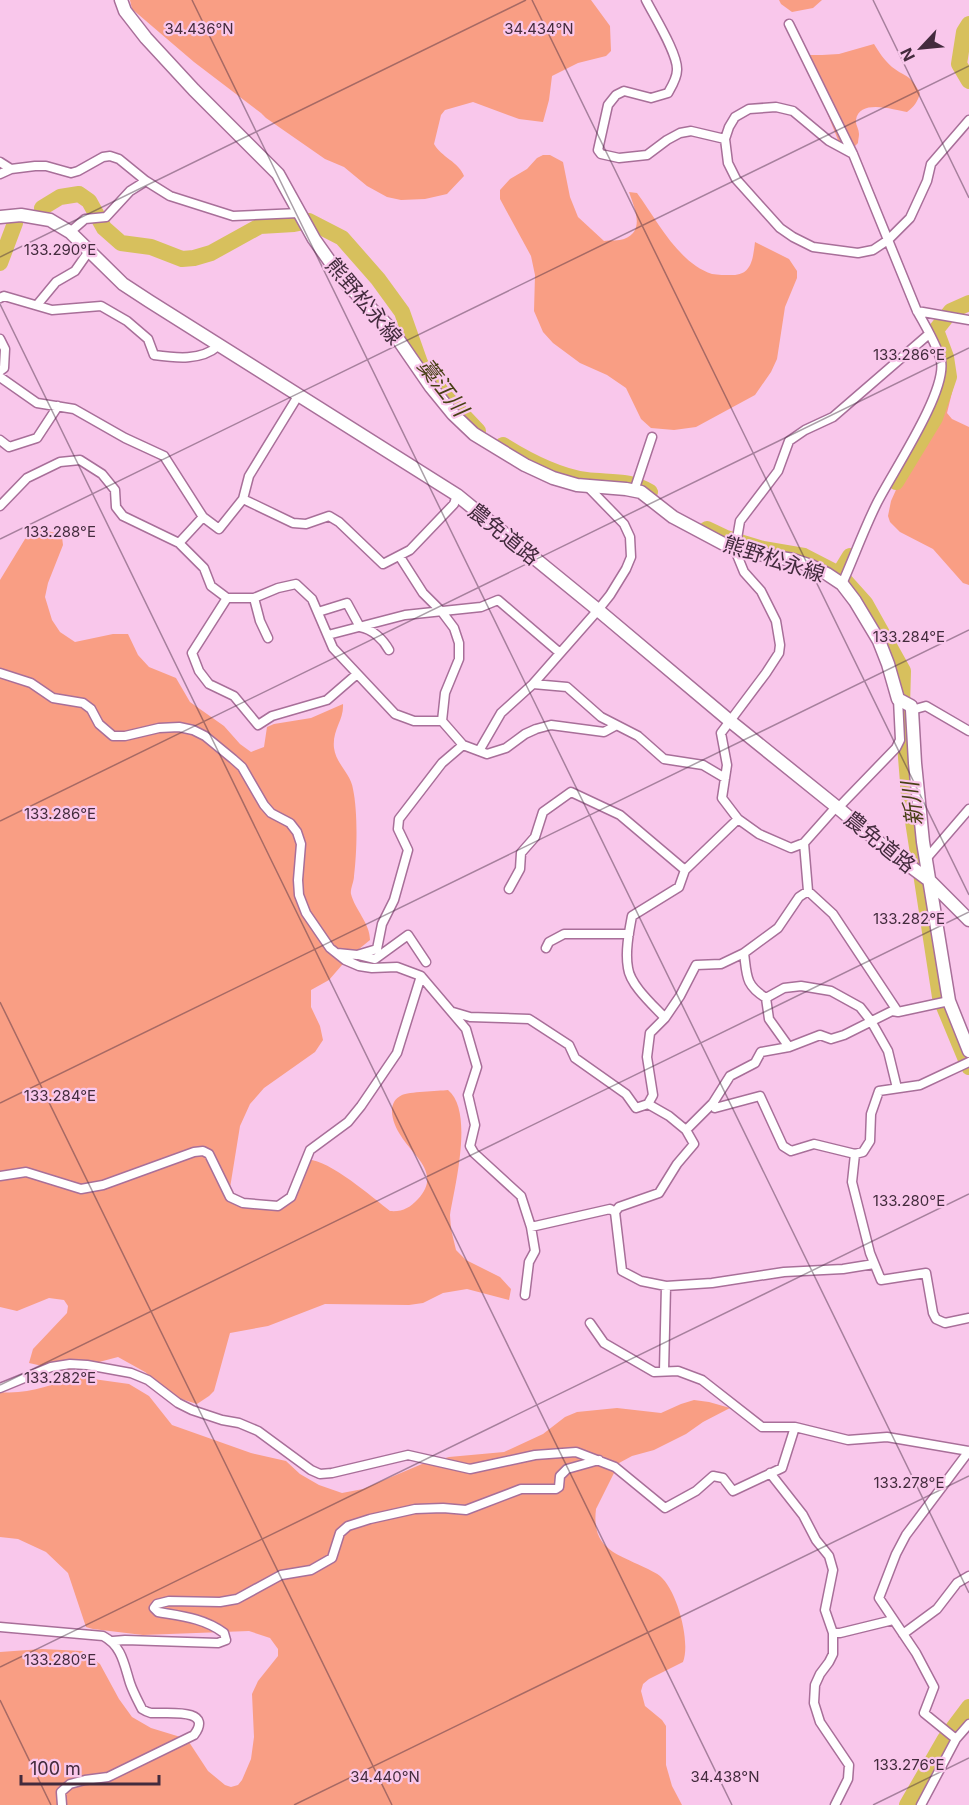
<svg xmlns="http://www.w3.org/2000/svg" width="969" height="1805" viewBox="0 0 969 1805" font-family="Inter,'Noto Sans JP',sans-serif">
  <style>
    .green { fill: #f99e84 }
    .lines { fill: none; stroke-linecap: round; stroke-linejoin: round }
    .river { stroke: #d7c05d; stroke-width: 16 }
    .street-casing { stroke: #a86f99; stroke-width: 11 }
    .secondary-casing { stroke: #a86f99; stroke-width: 15 }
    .street { stroke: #fff; stroke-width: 8 }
    .secondary { stroke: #fff; stroke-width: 12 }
    .ticks { fill: none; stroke: #432b3d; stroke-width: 1.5; stroke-opacity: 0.45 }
    .labels { text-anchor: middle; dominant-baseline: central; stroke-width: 4.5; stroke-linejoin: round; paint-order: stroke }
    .street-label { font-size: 21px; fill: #432b3d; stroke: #f9c7eb }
    .water-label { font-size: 22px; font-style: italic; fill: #483f15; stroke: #f9c7eb }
    .ticks-label { font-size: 15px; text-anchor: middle; fill: #432b3d; stroke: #f9c7eb; stroke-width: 4.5; stroke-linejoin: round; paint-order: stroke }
  </style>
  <rect width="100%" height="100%" fill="#f9c7eb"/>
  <path class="green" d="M130,0H591L610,26L611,51L606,56L578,63L552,76L549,100L543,122L519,119L473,102L445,110L441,115L434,144C441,157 459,162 464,176L447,194L425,199L401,200L387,197L367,186L344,167L325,159L266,118L261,113L194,62L132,9Z
    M779,0H822L813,8L792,12L781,4Z
    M874,44C879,52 884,60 892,67C908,79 909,73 920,93C918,101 914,107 907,112C895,110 859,98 856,120C855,124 859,129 859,134C859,137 858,140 858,143L853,148L842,150L804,55H822L839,54Z
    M543,155H550L563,162L570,197L578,217L604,241C610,240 619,241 624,239C646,231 634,207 629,192L637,193C657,220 678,263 712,274C718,275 725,275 731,275C752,276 753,258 755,242L789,259L797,271V278L785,307L777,359L771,372L755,395L696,427L674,430L651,428L641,419L626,388L607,375L580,363L553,343L543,332L534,311L535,275L531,256L500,199V190L510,179L527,169L537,158Z
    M948,374L956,376L947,413L952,419L969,427V585L963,583L933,549L900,532L890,522L888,516L891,501Z
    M43,530L56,533L62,537L63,545L48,583L45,597L52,620L60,632L75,642L113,634H128L138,655L149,667L176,678L190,702L224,726L240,744L251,752L264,747L267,727L274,724L311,718L343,704C344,720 332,730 334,748C336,764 351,774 353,789C358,813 357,851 354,876C354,882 350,889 351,894C355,910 370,923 370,940L348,958L329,980L311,990V1007L320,1026L323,1040L315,1052L264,1088L250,1104L240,1126L229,1194L276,1210L287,1200L304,1160C324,1155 373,1198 390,1211C402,1212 410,1208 418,1199C442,1173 413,1156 401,1136C393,1124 385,1103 402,1095C408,1092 438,1091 448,1090C474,1111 455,1185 450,1215L451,1229L456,1250L466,1260L500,1277L511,1289L509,1300L467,1289L443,1293L423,1303L409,1305L325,1304L268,1326L230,1333L214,1391L209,1396L197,1404L175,1397L145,1372L118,1357L65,1371L29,1363L33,1349L67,1313L68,1306L64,1300L49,1298L17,1311L0,1307V580L25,539L30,534Z
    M79,1377L129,1384L149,1396L172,1425L251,1453L286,1461L300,1474L319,1485L342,1493L363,1489L422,1464L449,1457L504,1452L543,1434L565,1417L577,1412L617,1408L661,1413L681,1404L694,1400L709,1402L730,1408L703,1422L686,1434L654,1450L632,1456L619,1463L596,1509C591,1550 618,1554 648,1569C651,1571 657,1573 660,1576C677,1590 691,1642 683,1662L649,1679L643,1684L641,1691L645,1706L662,1720L666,1726V1765L672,1786L682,1805H0V1652L42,1649L82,1651L100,1664L119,1699L132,1717L151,1728L187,1739L208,1771L225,1785L231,1787L238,1785L242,1780L251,1759L254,1737L252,1694L258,1681L278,1656V1649L270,1638L249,1631L143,1635L93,1629L86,1627L68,1573L46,1552L18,1539L0,1537V1392C27,1395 53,1384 79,1377Z"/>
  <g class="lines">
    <path class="river" d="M969,24L964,32L959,64L969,81
      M42,208L60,197L79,194L89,201L104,228L121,243L151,247L182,259L194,258L211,253L260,226L294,224L309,221L342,238L378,279L402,312L420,363L443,394L478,431
      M0,263L15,223
      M503,445C527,460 558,476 586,480C608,483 630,479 650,492
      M896,482L935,418L949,377L946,357L936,330L951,311L969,303
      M707,529L726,538L763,549L804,556L839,574L865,603L903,671L902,707L909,795L940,997L969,1067
      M839,574L850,556
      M907,1805L945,1739L969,1707"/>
    <defs>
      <path id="street" d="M646,0C654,16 678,54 677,70C677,78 672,86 668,93L651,98L624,91L616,95L608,105L598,150L601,154L619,158L647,155L667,140L680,133L691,131L725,139
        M789,24L853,154L917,311C925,325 937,345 941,361C947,392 892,473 877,503C864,529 854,557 842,584
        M853,154L829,141L793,111L776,107L749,109L735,117L729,127L725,139L728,163L736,179L780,228L793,237L813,247L858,253L873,250L888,240L910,218L927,181L931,164L969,120
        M0,162L11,169
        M0,174L11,169L35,166H46L71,173L78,171L103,157L110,156L119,159L146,181L170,196L233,216L299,213
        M70,232L85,219L106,217L130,191L146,181
        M0,298L4,296L52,310L101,306L127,321L148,339L154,355C176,358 201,361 218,346
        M37,305L56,282L75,271L89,251
        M917,311L969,320
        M0,339L5,349L4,368L0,371
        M0,377L37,403L74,409L125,438L164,456L203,517L219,529L243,499L249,476L298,396
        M0,440L9,447L37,438L58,406
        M634,491L652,437
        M243,499L293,523L306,524L329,516L339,522L383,564L410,550L454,504L457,495
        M0,506L27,478L60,462L80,460L102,474L115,490L116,507L123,516L179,543L203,517
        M179,543L204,568L211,586L227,598H254L278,588L296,584L312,599L333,648L395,714L414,721H442L463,745L487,754L506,748L525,734L536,729L551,725L604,732L615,726
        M400,557L423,593L442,612L454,628L459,643V659L445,693L442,721
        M227,598L192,653L199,671L209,684L234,696L258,725L272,716L327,700L357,674
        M254,598L260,621L268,638
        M318,612L347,603L360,627C372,629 383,639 389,650
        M328,635L405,615L481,607L498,600L560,653
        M0,673L31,683L53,698L83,703L91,709L99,724L113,736H125L159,728L179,727L193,730L205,736L233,759L242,767L264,805L271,813L290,823L297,832L301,844L298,880L299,895L306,913L330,948L345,960L359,966L372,968L397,967L421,976L466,1029L477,1067L468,1095L475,1125L470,1146L474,1153L521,1196L531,1227L610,1209L615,1212L622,1271L641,1281L666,1286L712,1283L784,1272L843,1269L874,1264
        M533,684L567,687L601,717L638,736L664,759L703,765L725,778
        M912,710L926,706L969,731
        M479,751L501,713L533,684L598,610L610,595L626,569L631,557L630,537L624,524L587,486
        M836,807L804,843L808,891L833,914L898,1012L949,1001
        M838,808L896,748L900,740L898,699
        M804,843L791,848L759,834L738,819L722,798L727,765L721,733L766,673L779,653L780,645L776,621L761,591L744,572L735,550L740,521L778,471L789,441L805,430L833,417L929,334
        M926,859L969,809
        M509,889L520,869L521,853L535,837L543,812L571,792L620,815L685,870
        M546,948L549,942L564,934H629
        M337,953L357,955L377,949L382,924L394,900L408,850L398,829L399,819L442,763L463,745
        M744,953C747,976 745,985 766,998L769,1019L789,1047
        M359,955L375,959L408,935L426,962
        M766,998L784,988L801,986L831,991L860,1007L871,1021L888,1051L897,1088
        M453,1012L470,1017L529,1019L569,1045L575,1058L626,1094L636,1108L648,1104L669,1116L686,1130
        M665,1018C654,1006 630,985 628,968C625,952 629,932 632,916L679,887L685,870L738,819
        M713,1103L715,1108L760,1096L783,1146L791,1151L814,1144L855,1154L852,1182L870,1253L881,1280L926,1273L933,1313L936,1319L945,1323L969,1318
        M648,1104L653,1095L647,1057L650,1033L665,1018L680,996L696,965L721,964L744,953L778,928L799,897L808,891
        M855,1154L863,1152L870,1141L871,1114L879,1091L920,1085L969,1062
        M0,1176L26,1172L81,1189L103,1185L194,1152L203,1151L209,1154L230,1197L243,1203L278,1206L291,1197L310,1150L348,1122L361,1106L397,1053L421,976
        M615,1212L619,1207L659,1193L677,1164L694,1144L686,1130L713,1103L730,1076L755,1063L761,1052L789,1047L820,1035L831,1039L844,1035L892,1011L898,1012
        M525,1295L529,1262L535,1251L531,1227
        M590,1323L604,1343L654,1372L678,1371L702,1380L762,1427H795L848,1440L887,1437L969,1451
        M664,1371L666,1286
        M0,1388L51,1367L70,1364L87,1365L131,1373L148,1380L178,1403L192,1410L222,1420L239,1423L258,1431L311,1470L320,1474L332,1473L408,1455L470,1469L535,1455L576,1452L615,1467L665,1508L696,1491L713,1476L723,1478L733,1491L782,1468L795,1427
        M770,1473L803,1515L816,1540L829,1556L833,1570L825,1610L833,1633V1654L829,1662L820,1674L815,1685L814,1703L820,1722L849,1765L848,1779L835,1805
        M0,1627L103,1636C122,1646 124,1664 130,1683C133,1692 138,1701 142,1709C145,1711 147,1712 151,1713C164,1714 215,1707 194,1735L108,1777L85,1780L70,1784L61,1792L62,1805
        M833,1633H840L893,1620
        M903,1634L937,1609L957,1583L969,1576
        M113,1641L125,1640L218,1643L226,1640L224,1633C204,1618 181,1616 158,1612L154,1608L157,1604L169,1601L220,1602L237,1599L281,1575L311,1570L332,1558L340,1533L348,1526L370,1519L415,1509L443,1508L466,1510L521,1489H556L559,1487L560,1476L567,1469L599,1460
        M956,1739L924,1713L934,1687L916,1653L879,1598L896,1554L906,1535L969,1451
        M921,1805L956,1739L969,1724"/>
      <path id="secondary" d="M121,0L125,11L146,38L194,90L278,174L314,239L343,280L391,329L431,387L453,414L474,434L525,465L553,478L577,485L626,489L641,492L673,517L735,550L793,560L811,566L827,574L842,584L855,601L879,641L888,664L898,699L911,706L912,710L915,763L923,842L949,1001L969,1051
        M0,217L21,215L50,220L70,232L123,284L149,301L457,495L598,610L730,721L838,808L887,849L930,881L969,920"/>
    </defs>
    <use href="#street" class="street-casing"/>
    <use href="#secondary" class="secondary-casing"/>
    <use href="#street" class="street"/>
    <use href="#secondary" class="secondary"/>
  </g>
  <path class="ticks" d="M192,0L969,1593M532,0L969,895M873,0L969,198M0,257L526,0M0,304L732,1805M0,539L969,66M0,821L969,348M0,1002L392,1805M0,1103L969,630M0,1385L969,912M0,1667L969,1194M0,1700L51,1805M294,1805L969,1476M873,1805L969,1758"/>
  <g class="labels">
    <g class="street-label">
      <text transform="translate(364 301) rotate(50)">熊野松永線</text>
      <text transform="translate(504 534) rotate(39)">農免道路</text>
      <text transform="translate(774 559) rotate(18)">熊野松永線</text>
      <text transform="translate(880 842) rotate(39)">農免道路</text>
    </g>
    <g class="water-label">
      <text transform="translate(443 387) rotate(52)">藁江川</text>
      <text transform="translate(912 804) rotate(-97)">新川</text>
    </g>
  </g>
  <g class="ticks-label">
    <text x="539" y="34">34.434°N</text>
    <text x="199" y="34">34.436°N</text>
    <text x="60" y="255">133.290°E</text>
    <text x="909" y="360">133.286°E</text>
    <text x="60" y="537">133.288°E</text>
    <text x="909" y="642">133.284°E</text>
    <text x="60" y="819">133.286°E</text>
    <text x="909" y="924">133.282°E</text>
    <text x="60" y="1101">133.284°E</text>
    <text x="909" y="1206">133.280°E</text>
    <text x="60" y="1383">133.282°E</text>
    <text x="909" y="1488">133.278°E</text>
    <text x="60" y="1665">133.280°E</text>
    <text x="909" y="1770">133.276°E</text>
    <text x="385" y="1782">34.440°N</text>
    <text x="725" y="1782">34.438°N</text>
  </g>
  <g transform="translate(921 48) rotate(244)" stroke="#f9c7eb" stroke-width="4.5" paint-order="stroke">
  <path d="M0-4.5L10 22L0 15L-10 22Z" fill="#432b3d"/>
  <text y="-9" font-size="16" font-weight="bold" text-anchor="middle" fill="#432b3d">N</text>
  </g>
  <path d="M21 1775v9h138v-9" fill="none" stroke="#432b3d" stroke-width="3"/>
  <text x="30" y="1775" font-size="18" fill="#432b3d" stroke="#f9c7eb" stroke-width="4.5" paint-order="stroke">100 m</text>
</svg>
